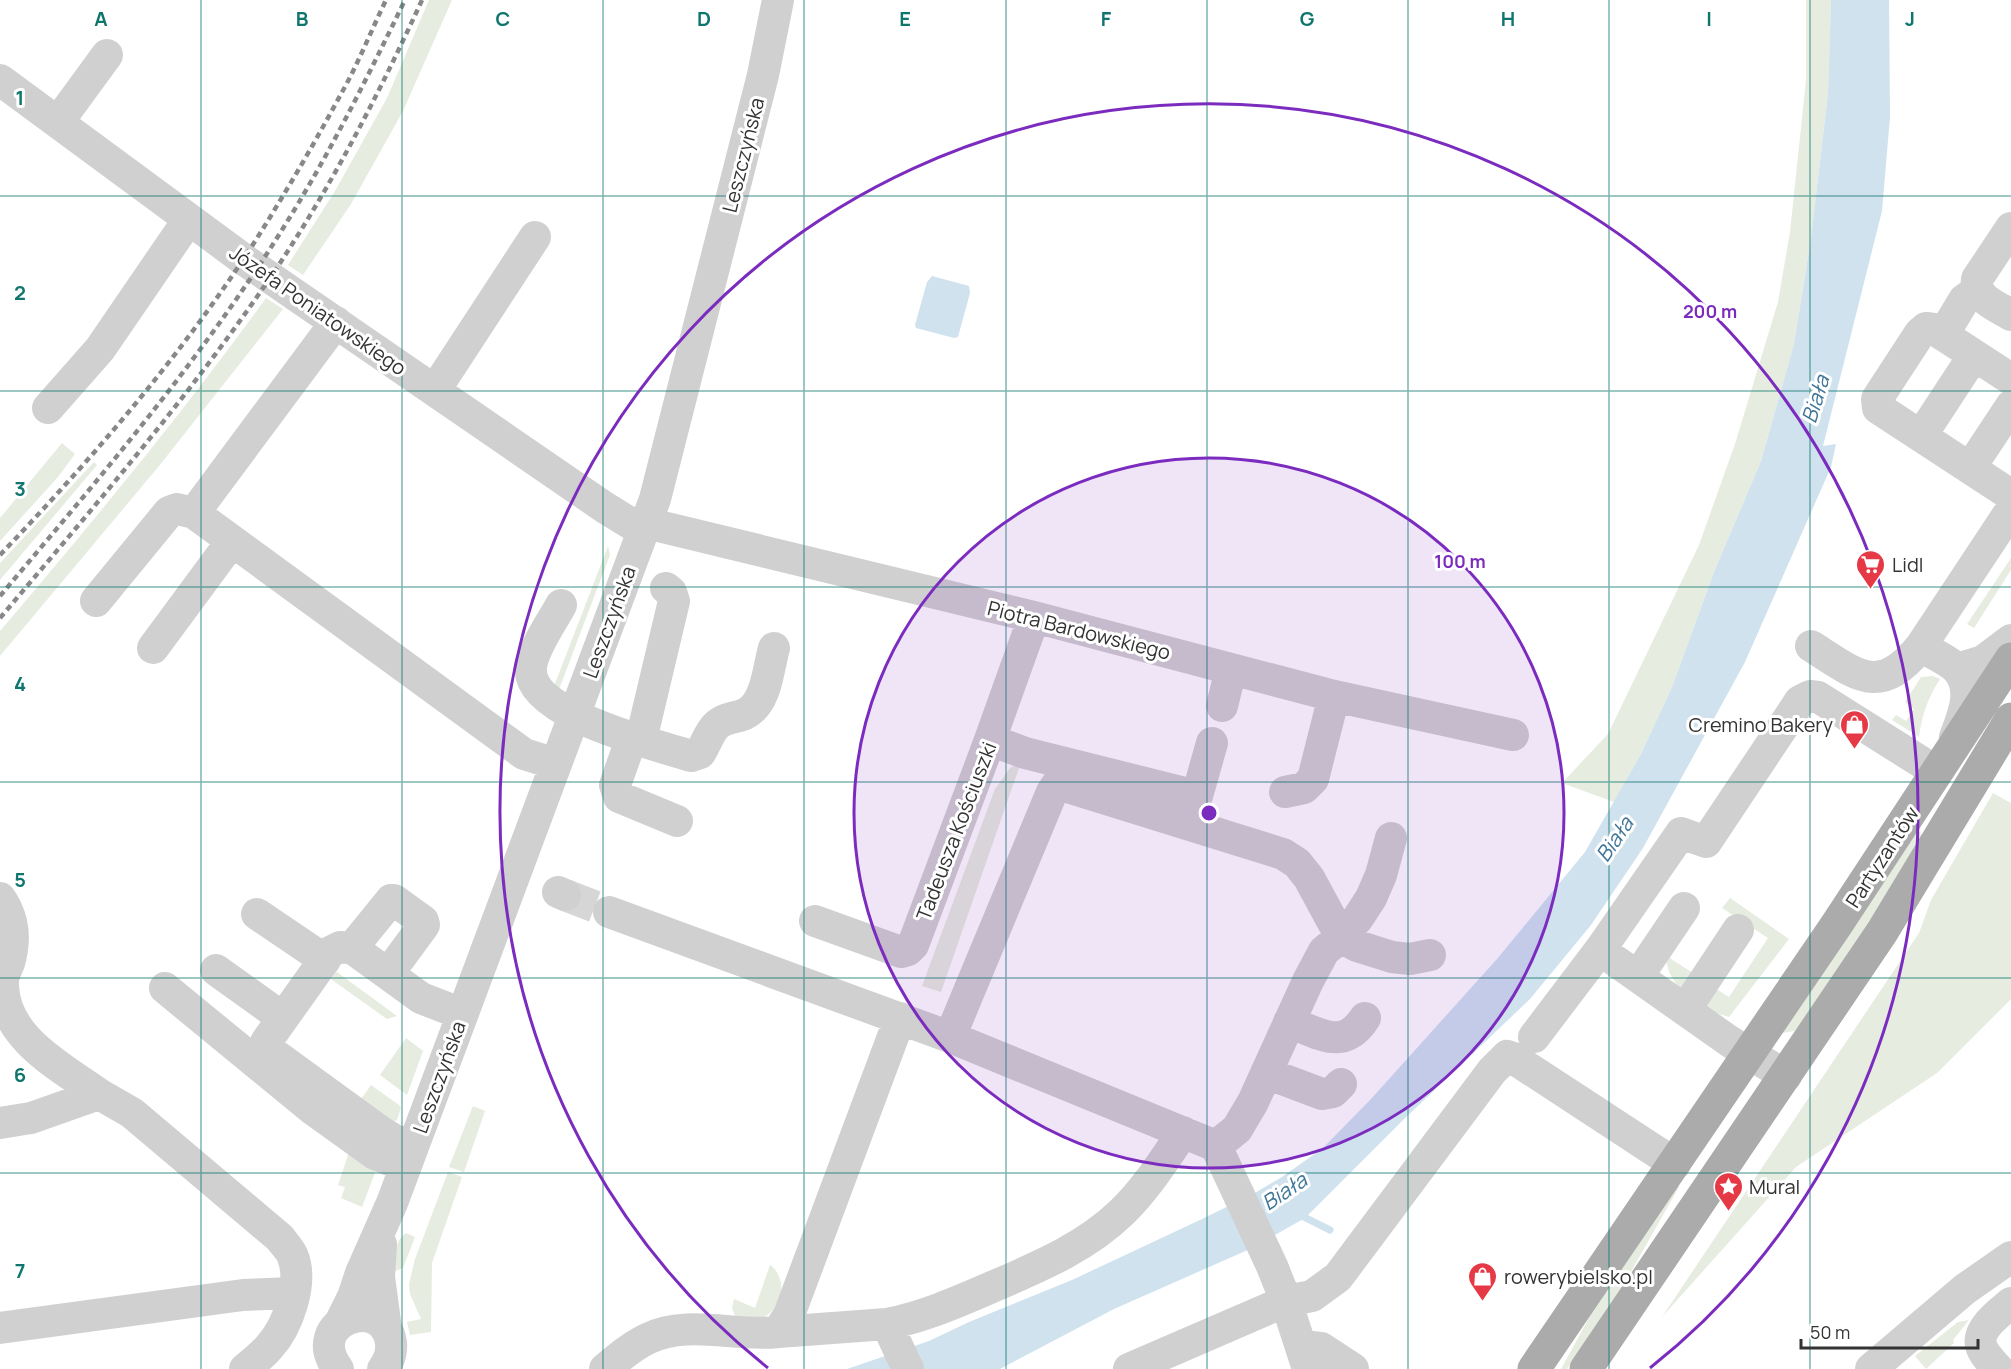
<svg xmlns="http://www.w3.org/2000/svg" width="2011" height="1369" viewBox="0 0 2011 1369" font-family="Manrope,sans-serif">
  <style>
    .green { fill: #e6ecdf }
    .water { fill: #cfe2ee }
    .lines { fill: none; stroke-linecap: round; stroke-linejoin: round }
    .stream { stroke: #cfe2ee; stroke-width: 7 }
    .minor-tunnel { stroke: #d6d6d6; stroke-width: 32; stroke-dasharray: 32 16; stroke-linecap: butt }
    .minor { stroke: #d0d0d0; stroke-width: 32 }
    .major { stroke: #ababab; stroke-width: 33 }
    .rail { stroke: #888; stroke-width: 4.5; stroke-dasharray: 6 4.5; stroke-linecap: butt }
    .grid { fill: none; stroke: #0f766e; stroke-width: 1.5; stroke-opacity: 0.55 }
    .ring { fill: none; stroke: #7b2cbf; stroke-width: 3 }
    .labels { text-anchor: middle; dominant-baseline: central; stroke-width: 6; stroke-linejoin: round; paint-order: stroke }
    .street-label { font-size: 20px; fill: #333; stroke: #fff }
    .poi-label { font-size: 20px; fill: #333; stroke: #fff; text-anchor: start }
    .water-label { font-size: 21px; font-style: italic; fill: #3f7597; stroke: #fff }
    .grid-label { font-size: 20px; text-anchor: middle; font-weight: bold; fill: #0f766e; stroke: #fff; stroke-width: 6; stroke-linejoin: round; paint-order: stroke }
    .centre { fill: #7b2cbf; stroke: #fff; stroke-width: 3 }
    .ring-label { font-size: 18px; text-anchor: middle; font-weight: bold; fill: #7b2cbf; stroke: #fff; stroke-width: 6; stroke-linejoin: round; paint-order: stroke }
  </style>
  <rect width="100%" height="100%" fill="#fff"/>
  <path class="green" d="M429,0H452L403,111L351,204L303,275L288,265L335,191L387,98Z
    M1806,0H1831L1828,93L1811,238L1794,344L1761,461L1714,572L1672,687L1641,754L1614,802L1562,783L1608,734L1699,545L1735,444L1778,302L1790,232L1806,80Z
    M266,298L283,309L159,466L0,656V631C92,523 183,413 266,298Z
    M62,443L75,454L58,477L0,541V518Z
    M94,462L97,465L0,580V563Z
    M608,546L610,555L558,692L551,694Z
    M2011,558V570L1974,628L1967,624Z
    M1933,676L1940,679C1928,698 1922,714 1919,737L1892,720L1896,715L1906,721L1914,709L1905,702L1921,677Z
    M1021,762L941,992L922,986L995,789L1010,768Z
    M1993,793L2011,803V999L1937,1073L1796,1167L1662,1317L1919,933L1931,900Z
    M1917,832H1920L1922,838L1907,867L1802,1025L1794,1031L1782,1033Z
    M1730,898L1789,939L1729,1017L1709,1011L1705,1001L1713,987L1729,997L1768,938L1722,908Z
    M1665,955L1696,975L1679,989L1669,972Z
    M330,967L397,1016L387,1019L325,975Z
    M406,1038L423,1051L407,1095L380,1075Z
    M371,1085L399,1105L401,1108L397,1120L393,1122L361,1099Z
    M473,1106L485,1111L464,1172L449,1167Z
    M350,1149L376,1170L362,1207L341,1198L345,1187L338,1185Z
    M448,1172L462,1177L432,1263L431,1332L410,1335L407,1322L421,1319L410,1294L409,1284L415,1259Z
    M1678,1185L1679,1187L1628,1277L1567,1369H1561L1589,1318Z
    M406,1233L415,1237L403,1268L393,1272C395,1258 394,1241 406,1233Z
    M770,1265C792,1281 779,1317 754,1321C747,1322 741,1319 735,1316L732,1308L734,1299L755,1308Z
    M1969,1320L1953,1340L1954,1343L1926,1369L1915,1356L1958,1322Z"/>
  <path class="water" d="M1831,0H1889L1890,117L1882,211L1823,446L1836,444L1831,467L1745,662L1643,848L1591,925L1530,999L1401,1122L1305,1218L1250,1249L1114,1309L1000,1369H847L929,1341L969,1322L1072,1280L1202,1219L1253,1194L1282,1177L1323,1148L1371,1099L1497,959L1585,852L1641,754L1672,687L1714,572L1761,461L1794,344L1811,238L1828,93Z
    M932,276L969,286L970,293L958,337L954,338L916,328L915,325L927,282Z"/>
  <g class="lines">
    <path class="stream" d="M1298,1214L1330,1230"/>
    <path class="minor-tunnel" d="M565,895L609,912"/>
    <path class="minor" d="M0,80L243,259L604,507L643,531
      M58,122L107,55
      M2011,228L1977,279C1974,299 1997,306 2011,315
      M1943,335L1964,300L1977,291
      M2011,379L1934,329L1926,328L1920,333L1877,399L1878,408L2011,495
      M435,390L535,237
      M48,408L100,349L189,219
      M1921,436L1974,355
      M1970,468L2011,406
      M194,513L336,322
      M646,523L1034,617L1334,696L1513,735
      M96,601L169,512L177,509L194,513L524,754L556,764
      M561,605C552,622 533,648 531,667C525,714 657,745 691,756L700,753C706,744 711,727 721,722C733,715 744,719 755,706C767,692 769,666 774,648
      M1811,646C1857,675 1879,698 1921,646
      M153,648L232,541
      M1957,669L1983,661L2011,640
      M1222,706L1231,669
      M632,737L615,785L619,797L677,821
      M1955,737C1963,716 1975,689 1957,669C1950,661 1931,653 1921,646L2011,510
      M641,740L674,601L671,592L666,588
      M990,740L1025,753L1197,796L1212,743
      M1285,792L1304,788L1313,779L1334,696
      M558,892L565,895
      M0,898C14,918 16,939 9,963C6,970 2,978 3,985C4,1038 61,1067 99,1094
      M609,912L950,1037L1216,1146L1272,1266L1286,1301L1312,1296L1338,1277L1492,1071L1507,1056L1513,1058L1675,1164
      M257,914L325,960
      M815,921L901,952L908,950L913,945L990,740L1034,617
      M352,948L391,900H394L423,921L424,925L388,974
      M1600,950L1729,1041L1786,1076
      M216,970L283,1018
      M1638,976L1684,908
      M165,988L311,1108L375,1154L402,1165
      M1685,1010L1738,930
      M1289,1022C1319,1033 1343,1052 1365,1018
      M950,1037L1052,792L1056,786L1061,785L1283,854L1297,863L1309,878L1341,937L1357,946L1392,957L1410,959L1430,955
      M1534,1037L1600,950L1681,833L1706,842L1800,701L1810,696L1818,697L1937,772
      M1266,1073L1322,1094L1333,1092L1341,1084
      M0,1123L31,1118L99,1094L132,1113L280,1238C284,1244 291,1250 293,1257C303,1283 288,1326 270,1346C263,1355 253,1362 245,1369
      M413,1146L394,1140L381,1132L267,1049L266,1042L330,952L340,947L352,948L421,998L462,1014
      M1216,1146L1237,1129L1253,1102L1308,981L1324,951L1341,937L1358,918L1371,898L1381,875L1391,838
      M381,1244L379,1277L386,1329
      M340,1323L353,1297L361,1273L392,1203L655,499L763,75L778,0
      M887,1324C927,1316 962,1300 999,1284C1043,1265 1087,1246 1122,1212C1146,1189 1164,1160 1183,1132
      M0,1328L243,1295L294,1293
      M778,1332L887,1324L908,1369
      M1301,1346L1321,1348L1353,1369
      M338,1369C302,1321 384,1292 391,1343C392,1353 389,1361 383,1369
      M605,1369C618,1358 631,1347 647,1339C687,1319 735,1337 778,1332L789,1315L900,1018
      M1129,1369L1286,1301L1308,1369
      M1871,1369L1965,1289L2011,1257
      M1998,1369C1992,1362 1983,1354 1981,1345C1977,1329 2000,1312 2011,1303"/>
    <path class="major" d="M1534,1369L1837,924L2011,659
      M1586,1369L1882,932L2011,719"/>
    <path class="rail" d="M0,555C103,447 202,332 278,204C300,168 321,131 341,94C358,64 371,31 386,0
      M0,596C102,475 207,353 290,217C333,147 369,74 405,0
      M0,618C93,508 188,398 270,278C329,191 378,96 422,0"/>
  </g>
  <path class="grid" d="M201,0V1369M402,0V1369M603,0V1369M804,0V1369M1006,0V1369M1207,0V1369M1408,0V1369M1609,0V1369M1810,0V1369M0,196H2011M0,391H2011M0,587H2011M0,782H2011M0,978H2011M0,1173H2011"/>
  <circle cx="1209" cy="813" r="355" fill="#7b2cbf" fill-opacity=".12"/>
  <g class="ring">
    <circle cx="1209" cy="813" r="355"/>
    <path d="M768 1368A709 709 0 1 1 1650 1368"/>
  </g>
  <defs>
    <symbol id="supermarket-pin" viewBox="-11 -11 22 30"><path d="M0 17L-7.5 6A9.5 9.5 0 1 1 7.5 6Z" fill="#e63946" stroke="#fff"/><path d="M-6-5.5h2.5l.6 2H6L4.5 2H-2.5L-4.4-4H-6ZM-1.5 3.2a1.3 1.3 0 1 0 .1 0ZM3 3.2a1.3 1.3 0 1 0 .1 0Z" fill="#fff"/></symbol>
    <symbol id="shop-pin" viewBox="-11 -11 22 30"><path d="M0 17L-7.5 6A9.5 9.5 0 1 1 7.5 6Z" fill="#e63946" stroke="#fff"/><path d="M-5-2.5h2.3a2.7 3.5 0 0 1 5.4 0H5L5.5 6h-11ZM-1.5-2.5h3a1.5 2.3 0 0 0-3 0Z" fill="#fff"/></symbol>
    <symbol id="sight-pin" viewBox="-11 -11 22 30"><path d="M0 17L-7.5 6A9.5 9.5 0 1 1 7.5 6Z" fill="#e63946" stroke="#fff"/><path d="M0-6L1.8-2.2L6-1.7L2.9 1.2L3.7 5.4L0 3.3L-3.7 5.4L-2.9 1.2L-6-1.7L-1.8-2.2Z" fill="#fff"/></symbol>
  </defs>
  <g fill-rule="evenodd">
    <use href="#supermarket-pin" x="1854" y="548" width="33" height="45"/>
    <use href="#shop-pin" x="1838" y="708" width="33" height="45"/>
    <use href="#sight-pin" x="1712" y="1170" width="33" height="45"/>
    <use href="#shop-pin" x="1466" y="1260" width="33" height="45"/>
  </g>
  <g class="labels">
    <g class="street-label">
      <text transform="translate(743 155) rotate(-76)">Leszczyńska</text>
      <text transform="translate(318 310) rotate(35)">Józefa Poniatowskiego</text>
      <text transform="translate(609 622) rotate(-70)">Leszczyńska</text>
      <text transform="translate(1079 630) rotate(14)">Piotra Bardowskiego</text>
      <text transform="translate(956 831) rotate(-69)">Tadeusza Kościuszki</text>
      <text transform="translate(1882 857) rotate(-57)">Partyzantów</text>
      <text transform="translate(439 1077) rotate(-70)">Leszczyńska</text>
    </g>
    <g class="poi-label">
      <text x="1892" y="564">Lidl</text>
      <text x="1833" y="724" text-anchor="end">Cremino Bakery</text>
      <text x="1749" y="1186">Mural</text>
      <text x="1504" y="1276">rowerybielsko.pl</text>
    </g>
    <g class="water-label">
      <text transform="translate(1815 399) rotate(-73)">Biała</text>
      <text transform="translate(1614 839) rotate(-56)">Biała</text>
      <text transform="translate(1284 1191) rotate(-34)">Biała</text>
    </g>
  </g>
  <g class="grid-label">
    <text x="101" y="26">A</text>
    <text x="302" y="26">B</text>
    <text x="503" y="26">C</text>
    <text x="704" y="26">D</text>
    <text x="905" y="26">E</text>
    <text x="1106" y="26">F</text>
    <text x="1307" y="26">G</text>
    <text x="1508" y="26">H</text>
    <text x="1709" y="26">I</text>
    <text x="1910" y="26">J</text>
    <text x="20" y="105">1</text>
    <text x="20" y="300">2</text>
    <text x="20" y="496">3</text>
    <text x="20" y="691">4</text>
    <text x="20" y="887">5</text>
    <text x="20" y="1082">6</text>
    <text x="20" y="1278">7</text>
  </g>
  <circle cx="1209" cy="813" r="9" class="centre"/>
  <g class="ring-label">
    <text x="1710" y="318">200 m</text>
    <text x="1460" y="568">100 m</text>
  </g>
  <path d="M1801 1339v9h177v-9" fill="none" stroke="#333333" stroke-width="3"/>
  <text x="1810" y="1339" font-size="18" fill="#333333" stroke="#ffffff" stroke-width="4.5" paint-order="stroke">50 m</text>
</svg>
